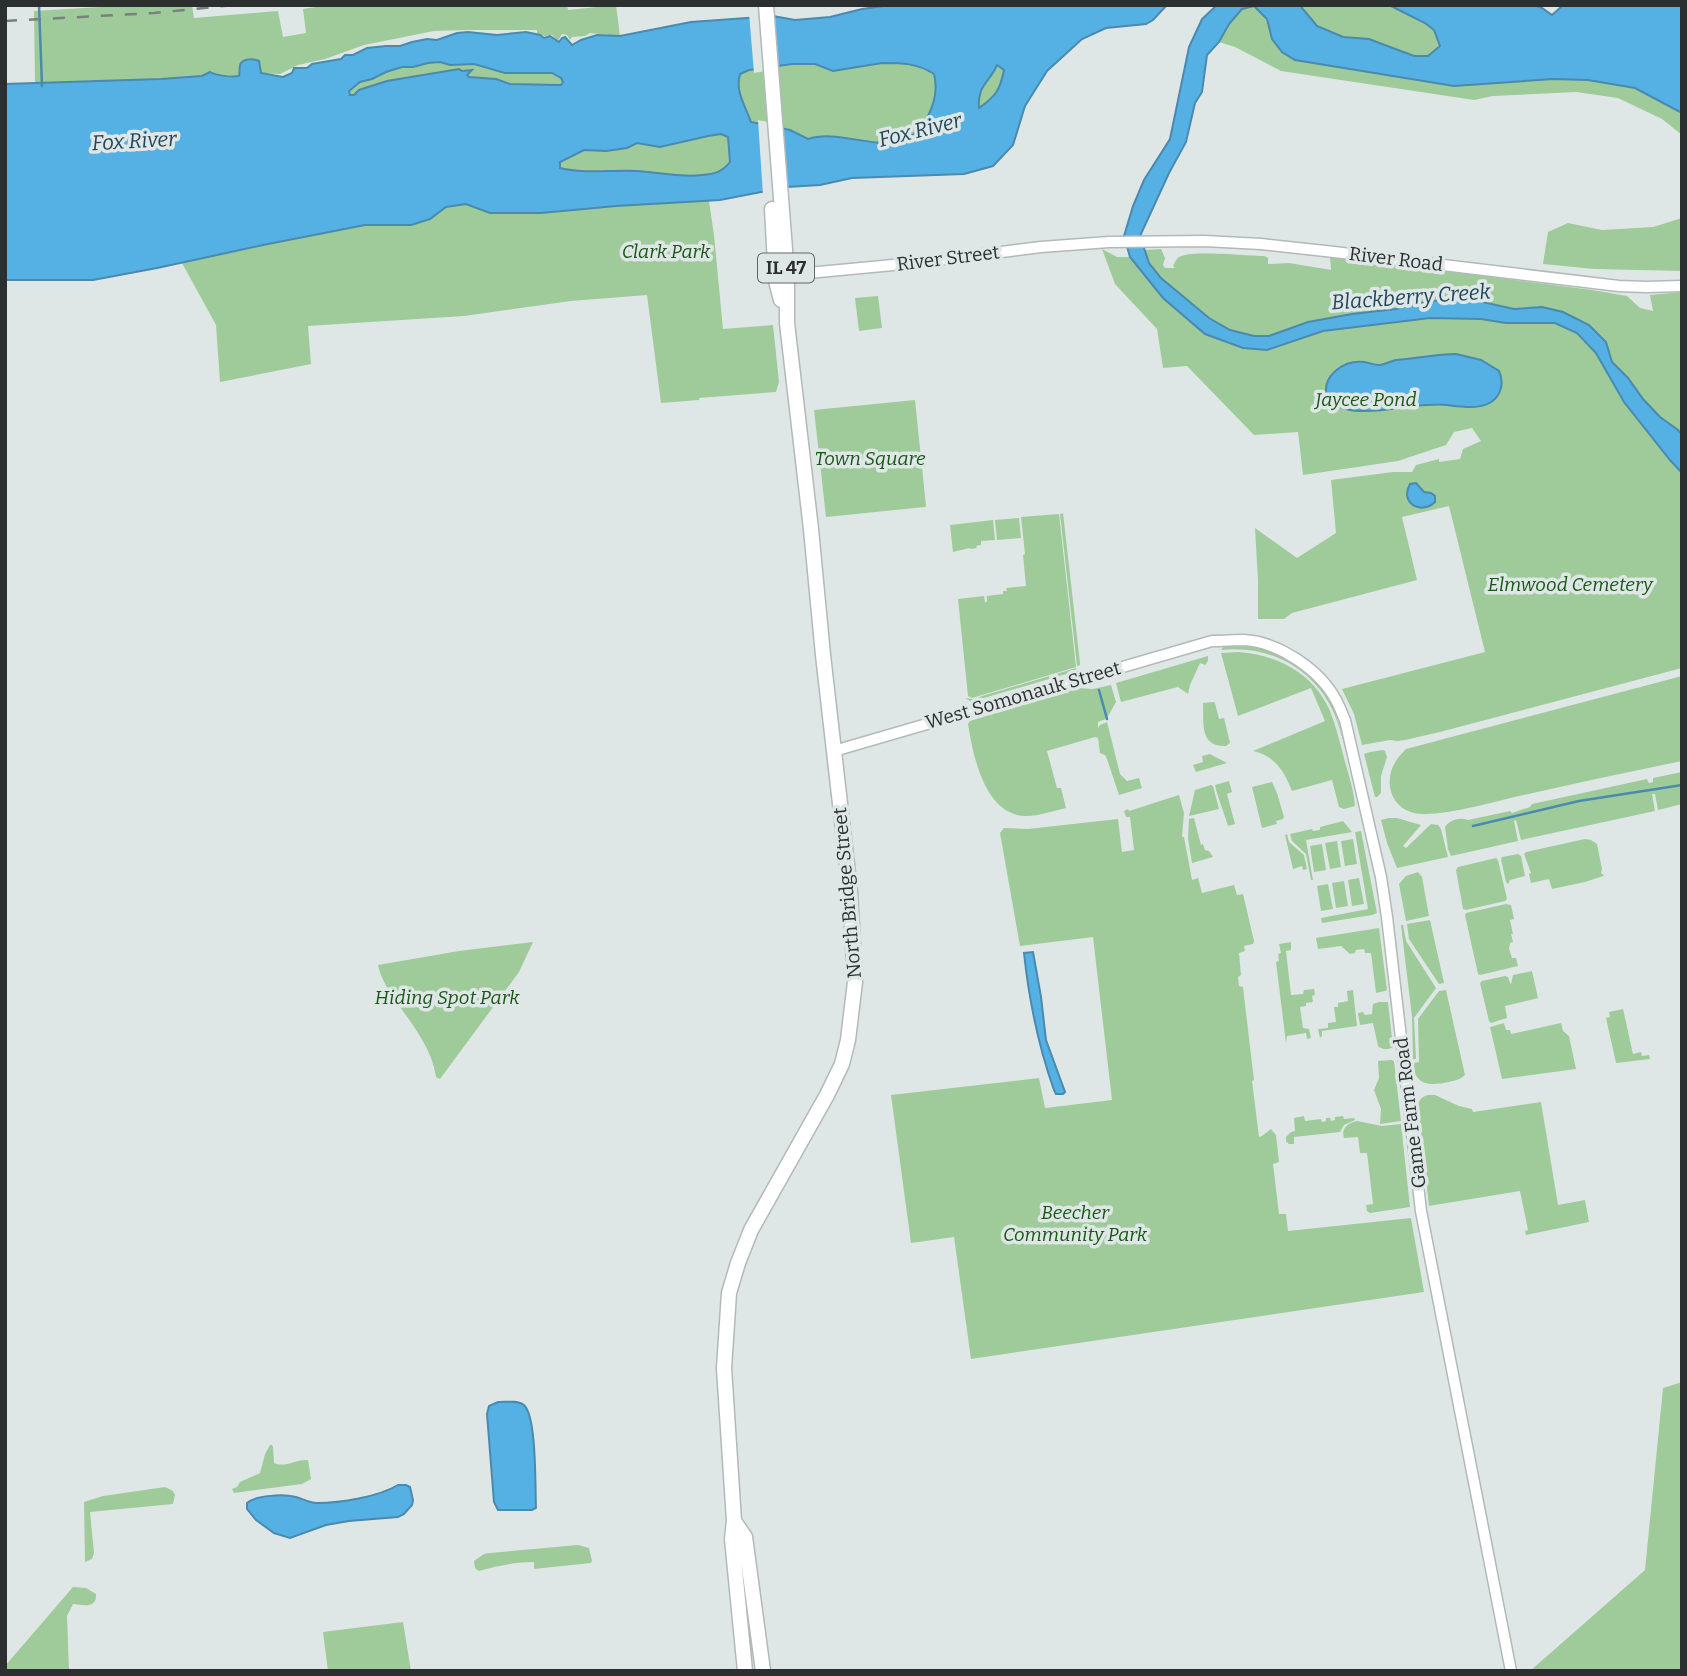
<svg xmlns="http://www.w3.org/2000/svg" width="1687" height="1676" viewBox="0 0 1687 1676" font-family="Bitter,serif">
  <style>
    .green { fill: #9fcb9a; fill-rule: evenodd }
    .water { fill: #55b1e4; stroke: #498aae; stroke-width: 2; fill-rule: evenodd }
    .pier { fill: #dfe7e6 }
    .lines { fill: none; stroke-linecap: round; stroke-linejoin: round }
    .stream { stroke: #498aae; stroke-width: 2.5 }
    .tertiary-casing { stroke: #b2b9b8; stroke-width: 13 }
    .trunk-casing { stroke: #b2b9b8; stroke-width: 17 }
    .tertiary { stroke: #fff; stroke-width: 10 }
    .trunk { stroke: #fff; stroke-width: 14 }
    .rail { stroke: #7a7f7f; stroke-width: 2.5; stroke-dasharray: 12 12; stroke-linecap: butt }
    .labels { text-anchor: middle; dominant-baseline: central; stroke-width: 7; stroke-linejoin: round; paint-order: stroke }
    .shield { fill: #dfe7e6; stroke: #626666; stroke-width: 2 }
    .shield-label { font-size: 18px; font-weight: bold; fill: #2c2f2f }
    .park-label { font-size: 19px; font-style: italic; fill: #175615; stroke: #dfe7e6 }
    .street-label { font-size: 19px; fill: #2c2f2f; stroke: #dfe7e6 }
    .water-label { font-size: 21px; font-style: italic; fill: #1f465c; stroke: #dfe7e6 }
  </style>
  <rect width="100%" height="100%" fill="#dfe7e6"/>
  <path class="green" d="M133,5H192L194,18L278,11L283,37L306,33L303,9L329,5H567L568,10L616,5L620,36L590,33L585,36L572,37L570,40L567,35L562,34L558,41L552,35L545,36L537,34V30H466L434,31L364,45L325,59L298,65L280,74L261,73L260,64L240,72L239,76C229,76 210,72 202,76L161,79L35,84L34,11Z
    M1303,5H1389L1425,23L1434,30L1440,46L1428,56H1414L1369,39L1343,37L1317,26L1302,7Z
    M1254,6L1267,19L1272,39L1282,52L1454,86L1553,78L1588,80L1635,88L1682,113V135L1662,119L1618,98L1576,92L1493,96L1474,100L1281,71L1235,47L1219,42L1229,24L1242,9Z
    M440,62L450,65L474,63L505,73H552L561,78L563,82L561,85H558L510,84L496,79L469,77L467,76L471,71L427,75L354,95H350L349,91L360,82L372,79L386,72L402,67H413L428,63Z
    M882,63C902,63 917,63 934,74C938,89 935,102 928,116C902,168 848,126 808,139L790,130L751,122C745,105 735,92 740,74L749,70L792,64H815L833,71Z
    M997,64L1004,70C1000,90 995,96 979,108C978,98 980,87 987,79C991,73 994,71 997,64Z
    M721,134L728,137L730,163C722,172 714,174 702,175C680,178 658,172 636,171C610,170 585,174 560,168V162L584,150L606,151L627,148L637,143L660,147L709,136Z
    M709,201L714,235L723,329L773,325L779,382L776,392L699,398V400L661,403L647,295L571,301L464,316L308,326L311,364L220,382L216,325L182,263L268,244L367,225H411L430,219L446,207L466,204L490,213H541L616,206Z
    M1682,218V271L1594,269L1543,264L1548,232L1568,223L1602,230L1653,227Z
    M1102,249L1117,257H1130L1163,298L1267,350L1323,331L1430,318L1481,319L1506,323H1555L1577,333L1596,353L1624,402L1670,460L1682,473V668L1440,732L1405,740L1397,741L1390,740L1362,745L1354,714L1342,689L1485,652L1449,506L1402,517L1417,580L1292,613L1284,619H1258V581L1255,528L1297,558L1336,533L1331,480L1393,472H1412L1416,465L1439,459V462L1460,459L1463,449L1481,441L1472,428L1454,432L1446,445L1398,461L1303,475L1298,432L1254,435L1187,366L1163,368L1157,329L1115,284ZM1418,484L1424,492L1431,493L1436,499L1433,505L1408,501L1407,489Z
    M1161,249L1165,258L1163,265L1165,268H1175L1173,266C1175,262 1176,259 1179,257C1191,250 1248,256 1264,256L1268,258V264L1289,263L1331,270L1330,256L1592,290L1627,296L1640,308L1653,311L1650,295L1682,292V435L1678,430L1660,417L1643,400L1628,379L1612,362L1606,342L1542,307L1514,309L1469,299L1430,301L1396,309L1352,314L1308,322L1269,336H1254L1230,330L1209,318L1161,278L1149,263L1144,250Z
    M878,296L882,328L859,331L855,298Z
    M915,400L926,506L925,507L826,517L814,410Z
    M1063,513L1080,663V665L1077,666L1060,514Z
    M1059,514L1076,667L972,698L968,696L958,599L984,596L985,602H987V596L1003,594V591H1007L1006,588L1026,586L1023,555L1025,554L1021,517Z
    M1019,518L1021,538L997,540L995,520Z
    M993,520L995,540L981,541V545L976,546L977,548L970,549V548L953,552L950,525Z
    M1244,644C1285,653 1319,672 1335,712C1340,725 1343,740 1347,753C1351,769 1357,785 1358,801C1351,774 1346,747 1337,721C1320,672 1272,644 1221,650L1225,645Z
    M1239,652C1278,655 1314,674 1330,711C1336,726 1340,743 1344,758C1348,773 1354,790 1355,806L1344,809L1339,807L1332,780L1292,791C1284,771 1275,756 1253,751L1325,721L1311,688L1238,716L1221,653Z
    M1208,656V661L1205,665L1200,663L1190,685L1188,694L1178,687L1121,702L1116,683Z
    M1076,668V671L1073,672L977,700L970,701L965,698L972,699Z
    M1682,676V761C1628,772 1573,784 1519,796C1493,802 1438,818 1414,813C1401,810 1392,800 1390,787C1388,771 1395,760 1406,749Z
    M1111,685L1116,702L1107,718L1100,689H1098L1106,719L1098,722V728L1100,725L1107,722L1120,774L1127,781L1139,778L1142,788L1119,795L1107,759L1105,755L1100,753L1098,738L1095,737L1047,751L1057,788H1061L1066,808C1052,811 1037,817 1023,816C984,812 973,755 968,724L970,721L1078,688L1093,689Z
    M1213,702L1215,703L1219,719L1224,718L1230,743L1226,746C1199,747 1204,723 1203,703Z
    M1383,750L1385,751L1387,757L1381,776V793L1377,797H1375L1364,754L1370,752Z
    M1210,754L1227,763L1196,772L1193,765L1203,762L1202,756Z
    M1682,772V804L1658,810L1655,794H1652L1655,811L1521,840L1516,820L1514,821L1518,841L1451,856L1448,849L1445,827C1450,820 1459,817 1468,820L1510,811L1512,813L1530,807L1532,804L1647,779L1649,783L1653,782V778Z
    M1229,781L1232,792L1227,794L1235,824L1228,826C1224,812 1218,799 1215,785Z
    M1272,782L1277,793L1284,817L1283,819L1276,821L1277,824L1262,828L1252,787Z
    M1211,785L1213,786L1219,809L1189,816L1195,790Z
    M1179,795L1184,813L1182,837H1184L1192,880L1198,878L1202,893L1234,885L1237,895L1243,894L1254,941L1253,944L1244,946L1245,951L1239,953L1241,975L1238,977L1239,986L1243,987L1244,996L1254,1080L1252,1081L1259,1137L1262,1136L1271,1129L1276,1135L1279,1162L1273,1164L1279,1214H1286L1288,1231L1411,1218L1424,1292L971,1359L954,1237L911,1243L891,1095L1039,1078L1045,1108L1112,1100L1093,937L1020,946L1000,833L1004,828L1028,829L1118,819L1122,852L1134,850L1130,817H1126L1124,811L1128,809L1129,811Z
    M1194,818L1201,845L1203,844L1205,850L1209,851L1213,857L1192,863L1188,839L1189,819Z
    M1389,818H1397L1421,825L1403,846L1406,848L1431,824L1438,825L1441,829L1448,857L1397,868L1387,843L1381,820Z
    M1343,821L1352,832L1306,840L1313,880H1311L1306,854L1292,841L1290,834L1312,829L1313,831L1320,830V827Z
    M1361,831L1377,913L1372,915L1322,923L1321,918L1368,909L1355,832Z
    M1287,834L1289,842L1304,855L1307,869L1303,870L1302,866L1293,869L1285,835Z
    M1353,839L1357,864L1345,866L1341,841Z
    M1585,839L1591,840L1597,844L1602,869L1601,873L1604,875L1603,876L1585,882L1552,889L1549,879L1531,883L1529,874L1531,873L1524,854L1526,852Z
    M1337,841L1341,867L1330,869L1325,843Z
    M1322,844L1326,870L1314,872L1310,846Z
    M1518,854L1521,856L1525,876L1510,880L1508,884L1506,882L1501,859L1502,857Z
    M1496,858L1498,860L1507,899L1505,901L1466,910L1463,909L1456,870L1458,867Z
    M1418,872L1422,877L1429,916L1406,921L1399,884L1406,876Z
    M1359,878L1364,904L1352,906L1348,880Z
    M1344,881L1348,906L1336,908L1332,883Z
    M1328,884L1333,909L1321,911L1317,886Z
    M1506,904L1511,905L1514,919L1510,920L1513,934H1511L1513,942L1510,943L1509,949L1512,958H1516L1518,966L1480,975L1478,974L1465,915L1466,913Z
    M1430,920L1444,983L1439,984L1409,939L1407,924Z
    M1401,925H1403L1406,941L1436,988L1414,1018L1416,1059H1413L1412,1017Z
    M1379,928L1387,990L1385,991L1376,993L1371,953H1365L1364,949L1356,950L1355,953L1350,954L1341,946L1318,949L1316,938Z
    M533,942L519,972L440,1079L436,1077C432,1049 414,1027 398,1004C390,992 381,980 378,965L459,951Z
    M1291,942V950L1286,951L1291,995L1303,994L1304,990L1314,989L1315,995L1312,996L1313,1002L1306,1003V1006L1300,1007L1303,1028L1309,1029L1311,1038L1307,1039L1306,1033L1287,1036L1286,1043L1276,962L1279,961L1278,954L1281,953L1279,944Z
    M1532,971L1538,998L1505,1006L1507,1018L1491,1023L1489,1021L1480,983L1482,981L1505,976L1508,977L1510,983L1511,984L1513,975Z
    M1353,990L1357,1026L1322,1031V1036L1320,1038L1318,1029L1328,1028V1023L1336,1022L1334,1007H1338V1003L1348,1001L1347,991Z
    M1446,990L1465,1075C1459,1080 1456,1080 1449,1082C1431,1086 1414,1086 1413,1063L1419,1062L1418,1019L1439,991Z
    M1379,1002H1388L1393,1047C1388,1050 1382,1050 1378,1046L1373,1023L1360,1025L1358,1013L1363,1012L1365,1015L1372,1014L1373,1004Z
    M1623,1009L1633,1054L1641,1052L1642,1056L1649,1055L1650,1059L1616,1063L1606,1018L1610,1017L1609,1012Z
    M1504,1023L1506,1030H1510L1511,1034L1561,1023L1563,1031L1569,1036L1576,1069L1502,1079L1490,1027Z
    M1391,1060L1394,1061L1401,1121L1380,1124L1381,1109L1374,1090L1379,1078L1378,1061Z
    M1428,1095H1435L1459,1106L1472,1109L1473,1112L1541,1102L1558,1205L1585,1200L1589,1222L1526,1235L1525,1231L1528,1230L1520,1191L1429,1206L1418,1106C1419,1099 1422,1097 1428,1095Z
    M1304,1116L1305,1121L1321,1119L1322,1122L1326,1121V1118H1330L1331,1121L1335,1120V1117L1343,1116L1344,1119L1354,1118L1355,1120L1344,1125L1340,1132L1294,1137V1144H1289L1286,1141V1137L1291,1132L1295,1131L1294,1118Z
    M1357,1121L1382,1126L1401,1124L1410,1207L1370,1213L1367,1211L1366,1205L1373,1204L1367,1153H1360L1358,1137L1344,1138C1341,1129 1347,1123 1357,1121Z
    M1682,1382V1671H1530L1645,1570L1663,1388Z
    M270,1445H272L273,1447L274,1463C285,1468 296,1459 308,1460L311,1479L302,1484L234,1493L232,1489L237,1487L240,1482L260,1473L265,1454Z
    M165,1487L173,1491L175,1495L173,1504L90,1512L94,1553L92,1559L85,1562L84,1502L103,1496Z
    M578,1545L589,1548L592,1561L591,1563L534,1569V1562C514,1562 497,1566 479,1571L475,1568L474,1561L484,1554L490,1553Z
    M73,1587L86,1588L96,1594C97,1609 83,1605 73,1604L67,1616L69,1671H5V1666Z
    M403,1622L411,1671H328L323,1632Z"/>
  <path class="water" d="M891,5H1167L1153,20L1146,24L1106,28L1082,39L1047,71L1025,106L1013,145L993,166L964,174L852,178L820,185L787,187L720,200L616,206L541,213H490L466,204L446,207L430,219L411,225H365L268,244L157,268L93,280H5V84L161,79L202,76L210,72C217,76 232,77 239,76C240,73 239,65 241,63C245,58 254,59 259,61L261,73L283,77L292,73L294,68H307L312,64L341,59L345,55H353L367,48L386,46H400L412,42L427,39L437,40L457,33L468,32L497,35L526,32L540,35L544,38L550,36L559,42L562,38L565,37L572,45L581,40L597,35L620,36L691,22L773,16L795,20L830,17L862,9ZM440,62L450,65L474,64L505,73H552L561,78L563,82L561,85H558L510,84L496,79L469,77L467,75L472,70L462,71L459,69L387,81L359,90L354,95H350L349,91L360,82L372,79L386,72L402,67H413L428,63ZM882,63C902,63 917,63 934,74C938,89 935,102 928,116C902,168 848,126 808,139L790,130L751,122C745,105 735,92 740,74L749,70L792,64H815L833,71ZM997,65L1004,70C1000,90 996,96 979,108C977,85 990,82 997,65ZM721,134L728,137L730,162C722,172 715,174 702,175C680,178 658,172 636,171C610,170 585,174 560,168V162L584,150L606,151L627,148L637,143L660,147L708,136Z
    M1217,5H1303L1302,8L1317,26L1343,37L1369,39L1414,56H1428L1440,46L1434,30L1425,23L1389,5H1535L1542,8L1552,15L1561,7V5H1682V113L1635,88L1588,80L1553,79L1454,86L1295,60L1282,52L1272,39L1267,19L1254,6L1242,9L1229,24L1219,42L1207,55L1202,92L1195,103L1186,142L1169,173L1140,236L1149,263L1161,278L1209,318L1230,330L1254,336H1269L1308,322L1352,314L1396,309L1430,301L1469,299L1514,309L1542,307L1563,312L1589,325L1606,342L1612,362L1628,378L1643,399L1660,417L1678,430L1682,435V473L1670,460L1624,402L1596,353L1577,333L1555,323H1506L1481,319L1430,318L1323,331L1267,350L1243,348L1205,334L1163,298L1130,257L1124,236L1133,206L1144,180L1170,139L1189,47L1202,19Z
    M1456,354L1481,360L1499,371C1502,378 1503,384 1500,391C1492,412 1464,407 1447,405C1440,404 1433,405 1426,405C1399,406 1348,422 1327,398C1321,376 1343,360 1364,362C1370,363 1374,365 1380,365C1386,364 1391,361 1396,360C1417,359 1434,354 1456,354Z
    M1416,483L1424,492L1431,493L1435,496V502C1422,515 1399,504 1410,484Z
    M1033,952L1041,997L1046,1040L1065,1092L1063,1094H1056L1054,1090C1038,1045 1029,1000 1024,953Z
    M498,1402C506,1402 518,1400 524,1405C537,1417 535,1489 536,1508L532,1510H498L494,1502L487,1414L489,1406Z
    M398,1485H406L410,1487L413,1500L412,1505L404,1514L398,1517L349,1521L326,1525L290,1538L274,1533L256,1520L247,1509V1503C256,1495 284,1494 296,1497C303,1499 309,1503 317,1503C340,1503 378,1497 398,1485Z"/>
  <path class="pier" d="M773,12L778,69L754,73L749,13Z
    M758,120L782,125L788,190L763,195Z"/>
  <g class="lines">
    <path class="stream" d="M39,5L42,86
      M1099,690L1107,719
      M1473,826L1579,801L1682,785"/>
    <defs>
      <path id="tertiary" d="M787,275L914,263L1041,247L1109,242L1204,241L1261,244L1334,252L1619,286L1646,287L1682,286
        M834,751L1212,641C1223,641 1234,640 1244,640C1279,642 1320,670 1336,700C1340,707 1342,714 1345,720L1381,877L1387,917L1421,1211L1511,1671"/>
      <path id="trunk" d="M772,209L776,281L781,300
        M734,1521L745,1537L763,1671
        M745,1671L732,1539L734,1521L724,1368L729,1293L738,1263L751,1230L827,1095L842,1064L848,1040L855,982L850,891L823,655L811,529L787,323V275L766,5"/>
    </defs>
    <use href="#tertiary" class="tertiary-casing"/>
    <use href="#trunk" class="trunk-casing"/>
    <use href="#tertiary" class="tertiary"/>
    <use href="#trunk" class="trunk"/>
    <path class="rail" d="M5,21L154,13L234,5"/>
  </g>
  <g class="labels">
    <rect class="shield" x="758" y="253.5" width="56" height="29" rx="5"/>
    <g class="shield-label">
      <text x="786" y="268">IL 47</text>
    </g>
    <g class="park-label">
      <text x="666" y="251">Clark Park</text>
      <text x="1366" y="399">Jaycee Pond</text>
      <text x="870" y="458">Town Square</text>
      <text x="1570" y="584">Elmwood Cemetery</text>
      <text x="447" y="997">Hiding Spot Park</text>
      <text x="1075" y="1212">Beecher<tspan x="1075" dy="22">Community Park</tspan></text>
    </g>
    <g class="street-label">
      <text transform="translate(948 258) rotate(-7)">River Street</text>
      <text transform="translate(1396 259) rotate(7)">River Road</text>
      <text transform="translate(1023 695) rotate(-16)">West Somonauk Street</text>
      <text transform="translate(847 893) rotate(-95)">North Bridge Street</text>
      <text transform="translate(1410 1113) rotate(-97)">Game Farm Road</text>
    </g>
    <g class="water-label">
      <text transform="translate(920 130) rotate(-14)">Fox River</text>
      <text transform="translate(134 141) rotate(-3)">Fox River</text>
      <text transform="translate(1411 297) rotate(-4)">Blackberry Creek</text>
    </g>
  </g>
  <rect width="1687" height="1676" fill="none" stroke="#2c2f2f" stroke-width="14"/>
</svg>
